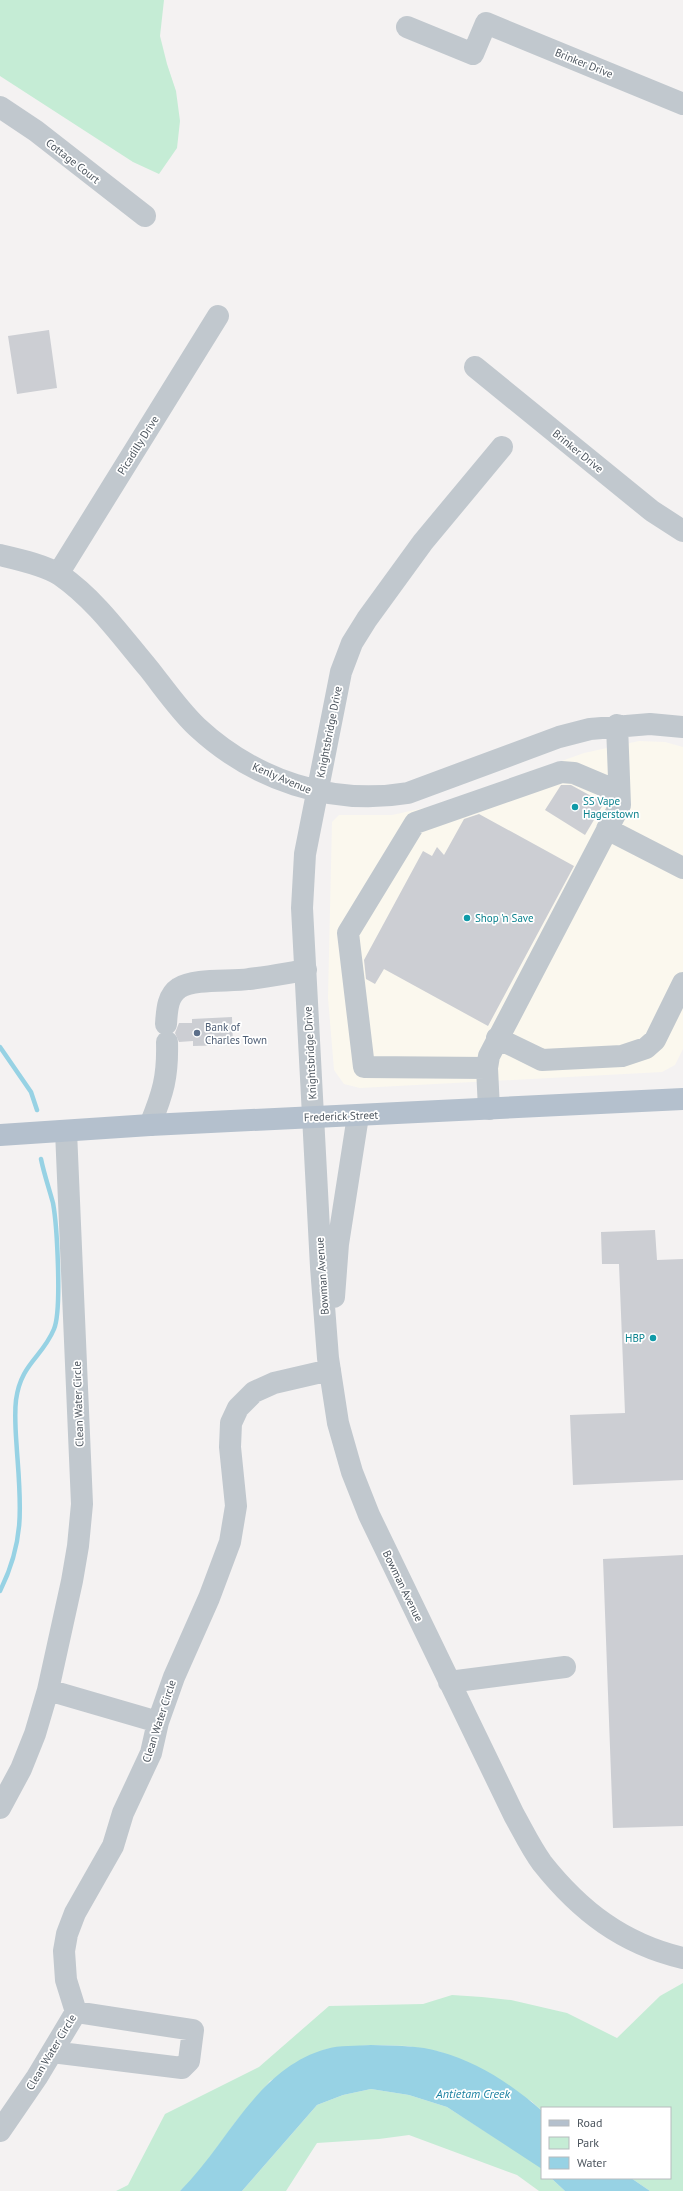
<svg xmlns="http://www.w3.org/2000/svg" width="683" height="2191" viewBox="0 0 683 2191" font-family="'PT Sans',sans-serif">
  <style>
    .commercial { fill: #fbf8ee }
    .green { fill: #c5ecd5 }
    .water { fill: #97d2e4 }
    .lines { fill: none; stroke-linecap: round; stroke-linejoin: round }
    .stream { stroke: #97d2e4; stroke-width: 4.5 }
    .building { fill: #ccced3 }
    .minor { stroke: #c1c8ce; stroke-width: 22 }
    .major { stroke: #b4c0cd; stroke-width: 22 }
    .culture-dot { fill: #0f9aa8; stroke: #fff; stroke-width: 1.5 }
    .service-dot { fill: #5c6f8a; stroke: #fff; stroke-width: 1.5 }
    .labels { text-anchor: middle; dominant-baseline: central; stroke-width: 3.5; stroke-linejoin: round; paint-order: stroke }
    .street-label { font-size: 11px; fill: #4b545d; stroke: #fff }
    .culture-label { font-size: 11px; fill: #0d838f; stroke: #fff; text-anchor: start }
    .service-label { font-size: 11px; fill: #4e5e75; stroke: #fff; text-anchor: start }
    .water-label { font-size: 12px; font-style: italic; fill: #1b80a1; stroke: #fff }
  </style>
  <rect width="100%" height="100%" fill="#f4f2f2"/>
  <path class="commercial" d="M639,741L665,742L683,747V1049L675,1065L662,1072L360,1088L344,1084L334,1070L328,998L332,822L339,815H392L438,805L584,753Z"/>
  <path class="green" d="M0,0H164L160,36L167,64L176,91L180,121L177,148L159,174L133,162L0,76Z
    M683,1983V2191H650L631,2178H670V2108H542V2111L531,2101L441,2052L407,2046L371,2045L326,2049L270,2081L237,2120L197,2175L180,2191H116L128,2185L165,2114L259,2067L329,2006L423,2004L452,1995L482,1997L511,2000L567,2013L617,2038L660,1996Z
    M371,2089L409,2095L447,2107L538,2165L542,2169V2178H551L565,2191H539L517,2175L409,2135L379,2139L317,2143L286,2191H242L317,2105L343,2095Z"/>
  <path class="water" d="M371,2045C394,2046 419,2045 441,2052C478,2062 514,2086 542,2111V2169L447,2107L409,2095L371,2089L343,2095L317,2105L242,2191H180C228,2144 256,2069 326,2049C339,2045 357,2046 371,2045Z
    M551,2178H631L650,2191H565Z"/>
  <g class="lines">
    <path class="stream" d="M0,1047L31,1092L37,1110
      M0,1591C25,1541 21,1505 17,1452C16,1435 14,1417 16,1400C21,1363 42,1358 54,1329C62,1310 57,1225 53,1203C49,1188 44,1174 41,1159"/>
  </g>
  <path class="building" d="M49,330L57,388L17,394L8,336Z
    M561,785H571L604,803L585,835L545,810Z
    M479,814L574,866L488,1026L384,969L375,984L366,979L364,960L423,851L432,856L437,847L444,855L464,819Z
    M232,1017L233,1045L193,1046V1041L179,1042L175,1033L179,1023H192V1019Z
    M655,1230L657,1260L683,1259V1480L573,1485L570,1415L625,1413L619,1264H602L601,1232Z
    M683,1555V1826L613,1828L603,1559Z"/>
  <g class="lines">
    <path class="minor" d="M407,27L473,54L486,23L683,104
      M0,107L36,131L145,216
      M475,367L652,511L683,531
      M502,447L423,542L367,619L352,643L341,672L305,854L302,908L321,1267L328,1358L338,1423L352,1472L369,1515L514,1815C523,1831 531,1848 542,1863C580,1911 623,1944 683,1958
      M0,555C17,559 45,565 60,575C96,600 121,636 149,669C164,688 179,710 197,727C254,780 331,806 408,793L559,737L590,729L650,724L683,727
      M58,574L218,316
      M607,829L683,868
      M166,1024C167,1011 167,996 179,988C195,978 230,982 249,979C268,977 287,973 306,970
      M497,1038L542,1060L622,1056L646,1048L655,1040L683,983
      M487,1068L364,1067L348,933L415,823L561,772L574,773L619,792
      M489,1109L487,1068L489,1056L620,805L617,725
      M150,1125C163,1093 168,1077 167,1042
      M334,1297L338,1244L358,1116
      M449,1682L565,1667
      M48,1690L158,1722
      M0,1808L21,1769L35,1734L48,1690L72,1581L78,1546L82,1504L66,1131
      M52,2052L182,2068L189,2061L193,2030L76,2012
      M0,2131L37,2077L76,2012L66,1980L64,1951L67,1934L75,1913L113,1846L123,1813L151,1753L158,1722L174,1677L209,1598L230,1542L236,1506L230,1447L231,1423L238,1408L254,1392L274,1383L330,1370"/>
    <path class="major" d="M0,1135L150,1125L683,1099"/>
  </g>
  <g class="culture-dot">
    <circle cx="575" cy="807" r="4"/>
    <circle cx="467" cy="918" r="4"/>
    <circle cx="653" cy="1338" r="4"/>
  </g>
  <circle class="service-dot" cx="197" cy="1033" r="4"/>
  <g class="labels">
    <g class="street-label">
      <text transform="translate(584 63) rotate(22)">Brinker Drive</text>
      <text transform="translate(73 161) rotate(38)">Cottage Court</text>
      <text transform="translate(138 445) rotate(-58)">Picadilly Drive</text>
      <text transform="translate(578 451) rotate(39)">Brinker Drive</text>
      <text transform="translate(329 732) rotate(-79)">Knightsbridge Drive</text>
      <text transform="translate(282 778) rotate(23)">Kenly Avenue</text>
      <text transform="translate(310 1053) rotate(-93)">Knightsbridge Drive</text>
      <text transform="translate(341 1116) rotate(-2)">Frederick Street</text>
      <text transform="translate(322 1276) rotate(-94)">Bowman Avenue</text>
      <text transform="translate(78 1404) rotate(-92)">Clean Water Circle</text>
      <text transform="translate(403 1586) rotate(64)">Bowman Avenue</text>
      <text transform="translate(159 1721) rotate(-72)">Clean Water Circle</text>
      <text transform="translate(51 2052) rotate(-59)">Clean Water Circle</text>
    </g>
    <g class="culture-label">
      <text x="583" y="801">SS Vape<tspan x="583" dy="13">Hagerstown</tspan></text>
      <text x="475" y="918">Shop 'n Save</text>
      <text x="645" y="1338" text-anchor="end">HBP</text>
    </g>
    <g class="service-label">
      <text x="205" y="1027">Bank of<tspan x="205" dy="13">Charles Town</tspan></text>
    </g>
    <g class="water-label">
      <text x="473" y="2093">Antietam Creek</text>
    </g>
  </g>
  <rect x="541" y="2107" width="130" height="72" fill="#ffffff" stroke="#b7bbbe"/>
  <rect x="549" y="2120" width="20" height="6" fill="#b4c0cd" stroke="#b7bbbe"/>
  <text x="577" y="2127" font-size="12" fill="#4b545d">Road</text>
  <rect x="549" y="2137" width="20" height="12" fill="#c5ecd5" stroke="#b7bbbe"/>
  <text x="577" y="2147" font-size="12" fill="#4b545d">Park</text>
  <rect x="549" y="2157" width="20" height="12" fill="#97d2e4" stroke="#b7bbbe"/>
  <text x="577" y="2167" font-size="12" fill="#4b545d">Water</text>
</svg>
